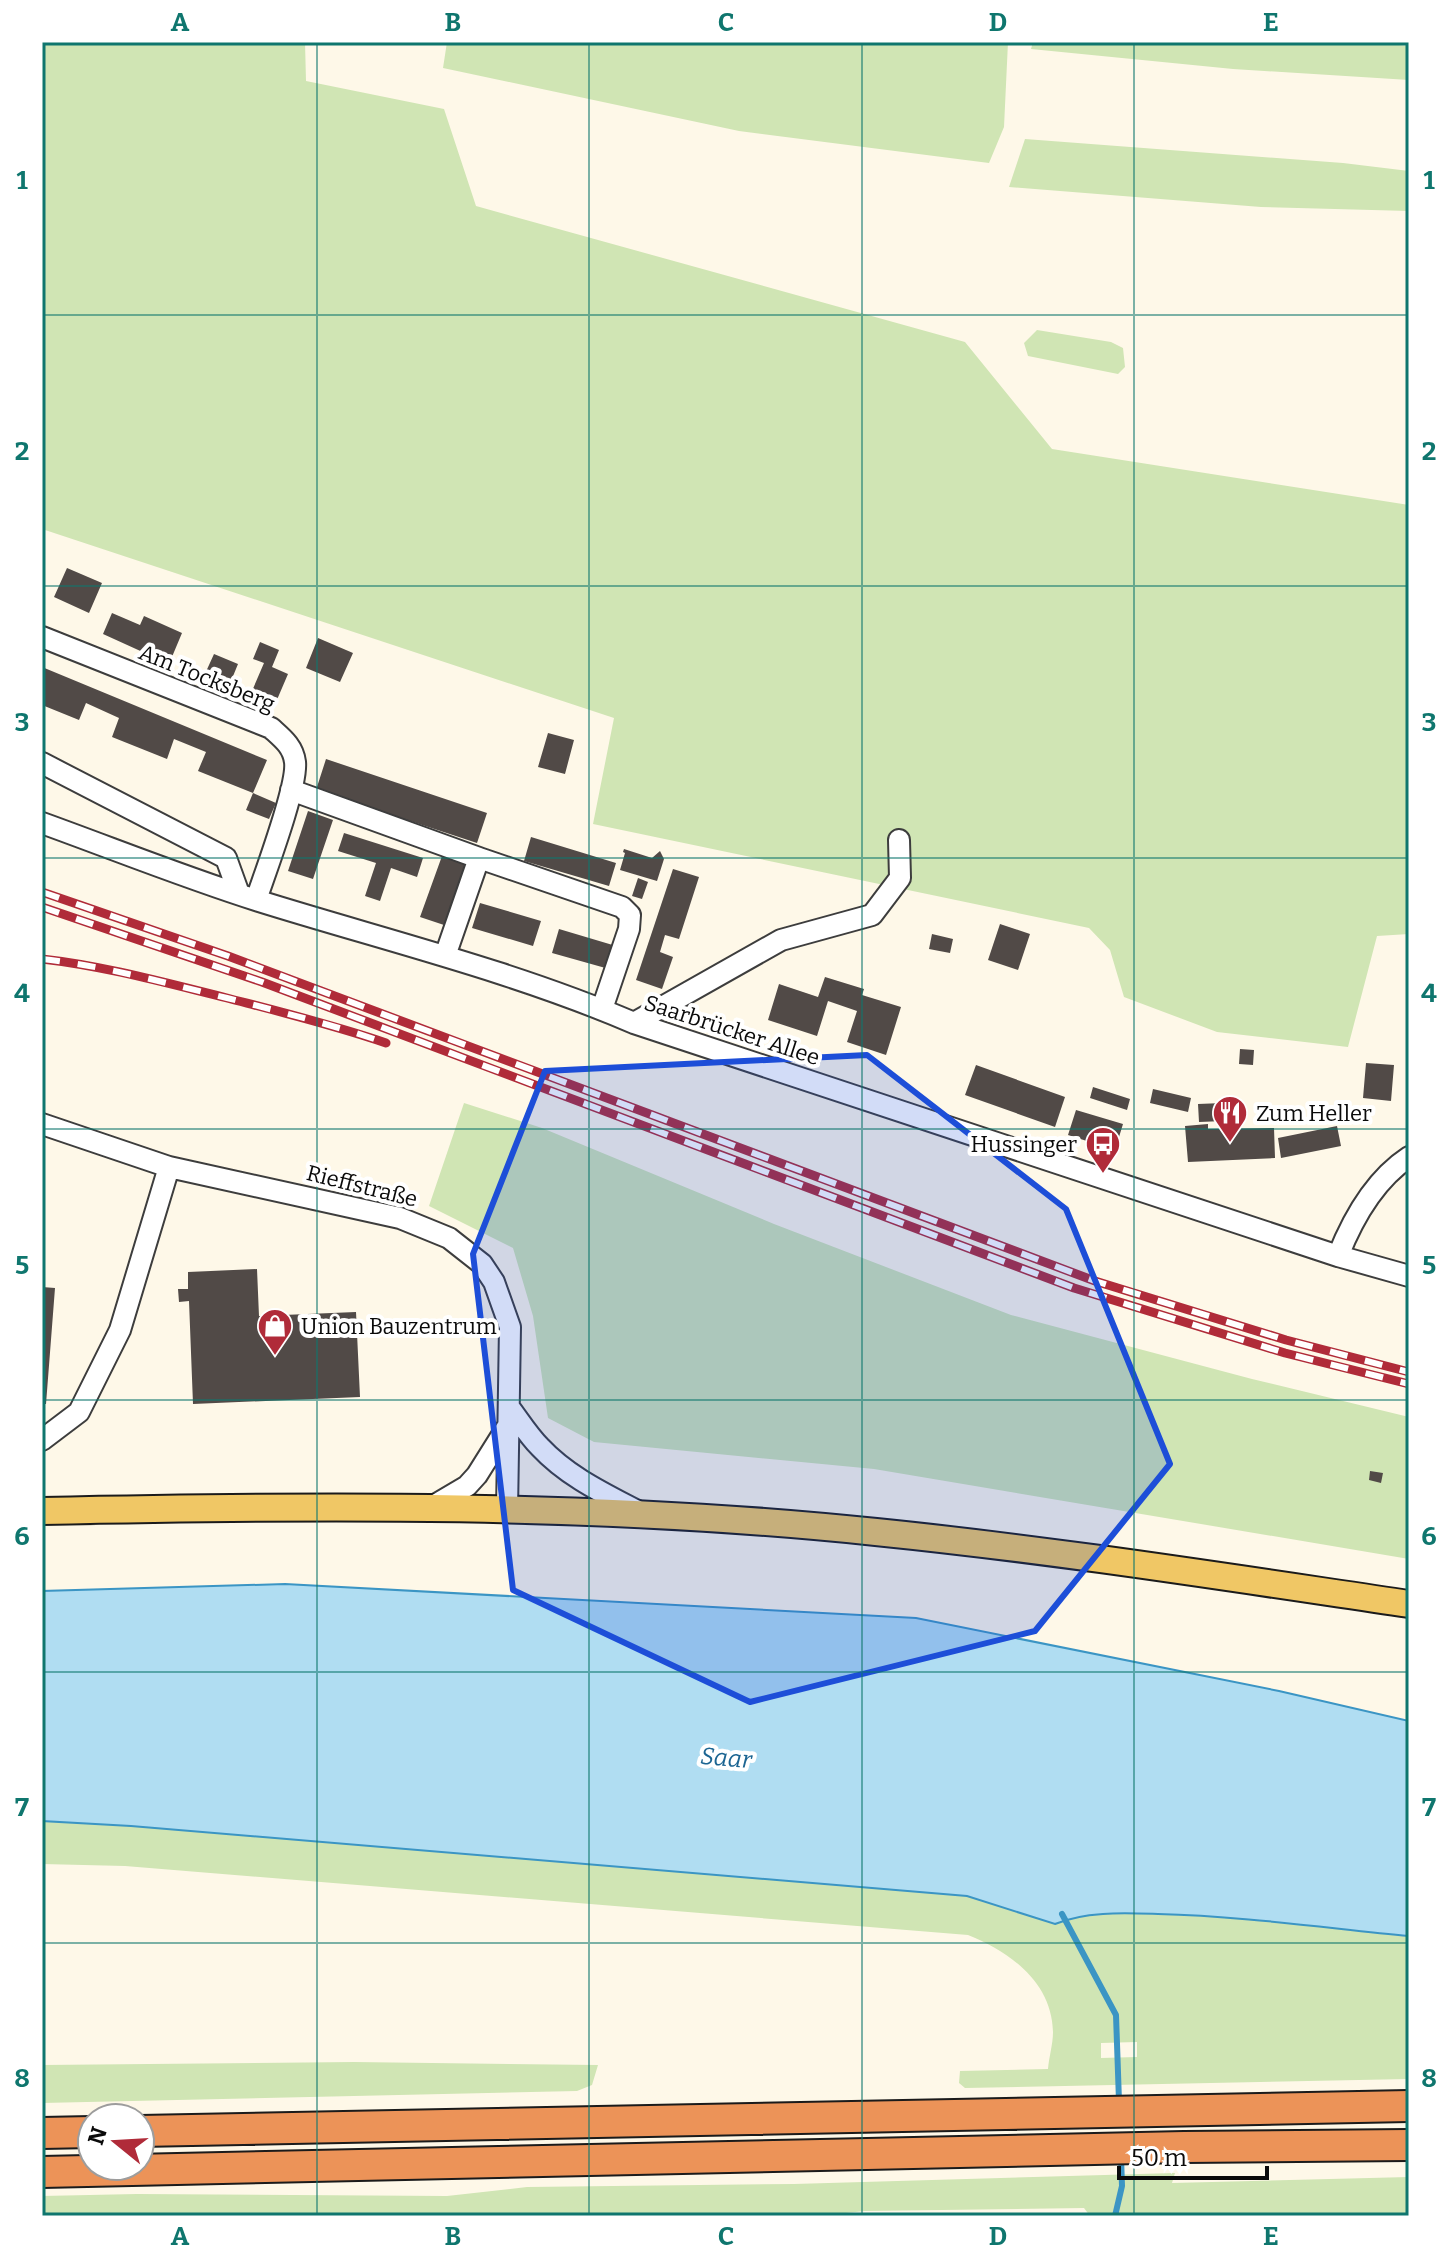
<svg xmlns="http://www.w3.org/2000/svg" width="1451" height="2258" viewBox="0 0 1451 2258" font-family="Bitter,serif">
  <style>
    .green { fill: #d0e5b4; fill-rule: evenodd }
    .water { fill: #b0ddf2; stroke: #3b95c4; stroke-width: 2 }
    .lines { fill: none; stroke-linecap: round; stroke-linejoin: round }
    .stream { stroke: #3b95c4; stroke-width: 6 }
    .building { fill: #514a47 }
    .minor-casing { stroke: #3d3d3d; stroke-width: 24 }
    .major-casing { stroke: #1b1b1b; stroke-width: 30 }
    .highway-casing { stroke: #1b1b1b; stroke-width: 34 }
    .minor { stroke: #fff; stroke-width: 20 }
    .major { stroke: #f0c765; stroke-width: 26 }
    .highway { stroke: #ec9358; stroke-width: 30 }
    .rail-casing { stroke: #b02b39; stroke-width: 9 }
    .rail { stroke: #fff; stroke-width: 6; stroke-dasharray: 18; stroke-linecap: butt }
    .marked { fill: #1d4ed8; fill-opacity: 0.2; stroke: #1d4ed8; stroke-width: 6; stroke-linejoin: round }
    .grid { fill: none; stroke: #0f766e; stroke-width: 2; stroke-opacity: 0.55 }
    .labels { text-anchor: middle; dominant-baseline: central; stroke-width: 8; stroke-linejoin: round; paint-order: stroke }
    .street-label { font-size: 22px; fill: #0a0a0a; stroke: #fff }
    .poi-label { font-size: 22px; fill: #0a0a0a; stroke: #fff; text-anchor: start }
    .water-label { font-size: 24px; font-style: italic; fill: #1c6592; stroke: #fff }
    .neatline { fill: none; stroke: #0f766e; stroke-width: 3 }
    .grid-label { font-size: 26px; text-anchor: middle; font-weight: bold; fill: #0f766e }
  </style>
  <rect width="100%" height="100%" fill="#fef8e8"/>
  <path class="green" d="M42,42H305L306,81L444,109L476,206L965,342L1052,449L1409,505V934L1377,936L1348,1047L1217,1032L1124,997L1110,950L1089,928L593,824L614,718L42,529Z
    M447,42H1008L1004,127L989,163L739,131L443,68Z
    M1033,42H1368L1409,46V80L1233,69L1031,49Z
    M1025,139L1343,163L1409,171V211L1261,207L1009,187Z
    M1037,330L1111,342L1123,348L1125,367L1118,374L1028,356L1024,343Z
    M464,1103L542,1128L774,1224L1011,1315L1252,1379L1409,1417V1559L874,1469L594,1442L548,1418L533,1316L513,1248L429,1206Z
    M42,1821L131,1826L967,1896L1055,1923C1086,1911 1125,1913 1158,1914C1242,1916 1326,1928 1409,1936V2079L965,2088L959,2083L960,2071L1048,2069C1049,2057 1053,2044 1053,2032C1052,1982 1010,1952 968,1935L125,1866L42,1864ZM1137,2042V2057L1101,2058V2043Z
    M354,2062L598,2065L592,2085L577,2091L42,2103V2065Z
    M1175,2173L1172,2183L1409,2177V2216H1090L1084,2208L865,2211L817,2216L478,2214L42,2216V2196L137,2194L447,2196L527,2187L794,2184Z"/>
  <path class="water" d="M285,1584L916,1618L1279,1691L1409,1721V1936C1326,1928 1242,1916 1158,1914C1125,1913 1086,1911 1055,1924L967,1896L131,1826L42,1821V1591Z"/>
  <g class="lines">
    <path class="stream" d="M1062,1914L1116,2015L1119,2101
      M1115,2216L1122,2186L1121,2156"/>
  </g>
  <path class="building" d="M67,568L102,583L89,613L54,597Z
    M112,613L140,625L144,616L182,633L169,664L103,634Z
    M318,638L353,653L340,682L306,668Z
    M260,642L279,650L272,667L288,674L273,709L249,698L264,663L253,659Z
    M214,654L238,664L229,686L204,676Z
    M42,667L267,760L253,793L198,771L206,752L174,739L167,759L112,737L119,718L86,703L79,720L42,705Z
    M548,733L574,740L565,774L538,767Z
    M326,759L487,813L477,843L316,790Z
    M253,793L276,803L269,819L246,810Z
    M308,811L333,820L313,879L288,871Z
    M344,833L423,858L417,877L391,868L380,901L365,896L376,863L338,851Z
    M531,837L616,863L609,886L524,861Z
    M624,849L652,858L660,851L664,859L657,881L620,870L625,853L623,852Z
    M442,856L468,865L447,926L420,917Z
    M673,869L699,877L679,939L665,935L660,952L673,957L662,989L636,980Z
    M638,878L648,882L642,899L632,896Z
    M480,903L541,921L533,946L472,928Z
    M1000,924L1030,934L1018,970L988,960Z
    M559,929L616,946L609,969L552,953Z
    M932,934L953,939L950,953L929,949Z
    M825,977L864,989L862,995L901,1007L886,1055L847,1042L857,1011L828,1001L817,1036L768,1020L779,984L818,997Z
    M1240,1049L1254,1050L1253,1065L1239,1064Z
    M1366,1063L1394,1065L1391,1101L1363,1098Z
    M976,1065L1065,1097L1055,1127L965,1095Z
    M1093,1087L1130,1099L1127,1110L1090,1098Z
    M1153,1089L1191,1098L1188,1112L1150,1103Z
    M1223,1103L1224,1121L1199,1122L1198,1104Z
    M1076,1110L1123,1124L1115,1150L1068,1135Z
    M1208,1124V1129L1274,1128L1275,1158L1188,1162L1185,1126Z
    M1337,1126L1341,1146L1281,1158L1278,1138Z
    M257,1269L259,1316L356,1312L360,1397L193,1404L189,1301L179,1302L178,1289H188V1272Z
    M42,1287L55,1288L46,1404H42Z
    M1370,1471L1383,1473L1381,1483L1369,1480Z"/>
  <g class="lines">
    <defs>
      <path id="minor" d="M42,637L271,728C282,738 293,746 295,762C298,786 265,873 256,900
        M42,763L226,858L239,894
        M291,790L479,858L445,956
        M42,823C114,849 186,878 259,901C384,940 513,971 634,1023L1338,1256L1409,1276
        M479,858L622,907L630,915L629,929L602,1009
        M634,1023L781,940L872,915L900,878L899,840
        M42,1124L169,1167L400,1218L449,1238L482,1264L494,1282L510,1327L507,1511
        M1338,1256C1353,1218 1374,1180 1409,1157
        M509,1407C519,1420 528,1435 540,1447C568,1477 605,1494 641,1513
        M42,1440L79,1412L120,1330L169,1167
        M428,1509L467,1486L477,1475L509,1424"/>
      <path id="major" d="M42,1511C319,1505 600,1503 876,1532C1054,1550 1232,1578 1409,1604"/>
      <path id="highway" d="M140,2131L1409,2106
        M42,2133L92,2132
        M42,2172L1184,2147L1409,2145"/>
    </defs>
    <use href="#minor" class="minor-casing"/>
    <use href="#major" class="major-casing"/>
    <use href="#highway" class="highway-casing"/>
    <use href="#minor" class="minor"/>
    <use href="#major" class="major"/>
    <use href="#highway" class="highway"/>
    <defs>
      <path id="rail" d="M42,892L228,956L1095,1281L1286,1340L1409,1372
        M42,907L262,982L1074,1288L1285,1353L1409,1384
        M42,959C105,966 166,983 227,998C281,1012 334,1025 386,1043"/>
    </defs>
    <use href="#rail" class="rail-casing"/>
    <use href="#rail" class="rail"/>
  </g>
  <path class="marked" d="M867,1055L1066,1209L1170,1464L1035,1631L750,1702L513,1590L473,1254L545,1071Z"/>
  <path class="grid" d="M317,42V2216M589,42V2216M862,42V2216M1134,42V2216M42,315H1409M42,586H1409M42,858H1409M42,1129H1409M42,1400H1409M42,1672H1409M42,1943H1409"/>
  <defs>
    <symbol id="restaurant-pin" viewBox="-11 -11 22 30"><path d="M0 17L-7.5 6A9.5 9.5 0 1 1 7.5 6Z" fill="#b02b39" stroke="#fff"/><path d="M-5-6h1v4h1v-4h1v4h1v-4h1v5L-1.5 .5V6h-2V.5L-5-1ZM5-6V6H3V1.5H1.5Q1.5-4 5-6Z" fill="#fff"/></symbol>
    <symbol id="bus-pin" viewBox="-11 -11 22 30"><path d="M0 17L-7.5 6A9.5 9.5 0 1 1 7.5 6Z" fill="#b02b39" stroke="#fff"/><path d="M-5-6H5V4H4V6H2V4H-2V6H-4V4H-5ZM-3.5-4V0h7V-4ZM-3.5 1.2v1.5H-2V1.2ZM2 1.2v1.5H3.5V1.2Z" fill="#fff"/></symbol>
    <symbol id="shop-pin" viewBox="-11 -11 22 30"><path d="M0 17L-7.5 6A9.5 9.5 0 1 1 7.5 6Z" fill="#b02b39" stroke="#fff"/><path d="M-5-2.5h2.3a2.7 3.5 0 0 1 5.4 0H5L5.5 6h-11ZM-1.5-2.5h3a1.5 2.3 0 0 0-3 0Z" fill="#fff"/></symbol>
  </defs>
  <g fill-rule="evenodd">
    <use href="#restaurant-pin" x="1210" y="1093" width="40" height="54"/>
    <use href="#bus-pin" x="1083" y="1124" width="40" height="54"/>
    <use href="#shop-pin" x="255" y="1306" width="40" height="54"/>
  </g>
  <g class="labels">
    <g class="street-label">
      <text transform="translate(207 678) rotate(22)">Am Tocksberg</text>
      <text transform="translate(732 1030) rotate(18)">Saarbrücker Allee</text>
      <text transform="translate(362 1186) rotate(14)">Rieffstraße</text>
    </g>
    <g class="poi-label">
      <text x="1256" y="1113">Zum Heller</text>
      <text x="1077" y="1144" text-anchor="end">Hussinger</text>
      <text x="301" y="1326">Union Bauzentrum</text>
    </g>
    <g class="water-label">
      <text transform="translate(726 1758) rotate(5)">Saar</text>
    </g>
  </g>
  <rect width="1451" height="2258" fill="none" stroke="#ffffff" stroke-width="88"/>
  <g transform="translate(116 2142) rotate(288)"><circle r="38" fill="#ffffff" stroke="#9d9d9d" stroke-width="2"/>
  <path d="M0-6L14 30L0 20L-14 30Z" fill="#b02b39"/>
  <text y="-12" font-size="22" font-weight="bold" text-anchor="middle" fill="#0a0a0a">N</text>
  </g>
  <path d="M1119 2166v12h148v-12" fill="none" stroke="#0a0a0a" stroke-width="4"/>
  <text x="1131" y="2166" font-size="24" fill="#0a0a0a" stroke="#ffffff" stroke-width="6" paint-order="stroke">50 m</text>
  <rect x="44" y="44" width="1363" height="2170" class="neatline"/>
  <g class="grid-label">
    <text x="180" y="31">A</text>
    <text x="453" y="31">B</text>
    <text x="726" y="31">C</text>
    <text x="998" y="31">D</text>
    <text x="1271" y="31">E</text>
    <text x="22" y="189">1</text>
    <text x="1429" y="189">1</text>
    <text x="22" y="460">2</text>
    <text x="1429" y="460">2</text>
    <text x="22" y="731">3</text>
    <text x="1429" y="731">3</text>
    <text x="22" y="1002">4</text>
    <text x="1429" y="1002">4</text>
    <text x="22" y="1274">5</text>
    <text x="1429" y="1274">5</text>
    <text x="22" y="1545">6</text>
    <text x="1429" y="1545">6</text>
    <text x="22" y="1816">7</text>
    <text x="1429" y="1816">7</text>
    <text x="22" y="2087">8</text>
    <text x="1429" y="2087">8</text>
    <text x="180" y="2245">A</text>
    <text x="453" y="2245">B</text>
    <text x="726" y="2245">C</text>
    <text x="998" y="2245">D</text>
    <text x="1271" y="2245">E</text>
  </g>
</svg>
